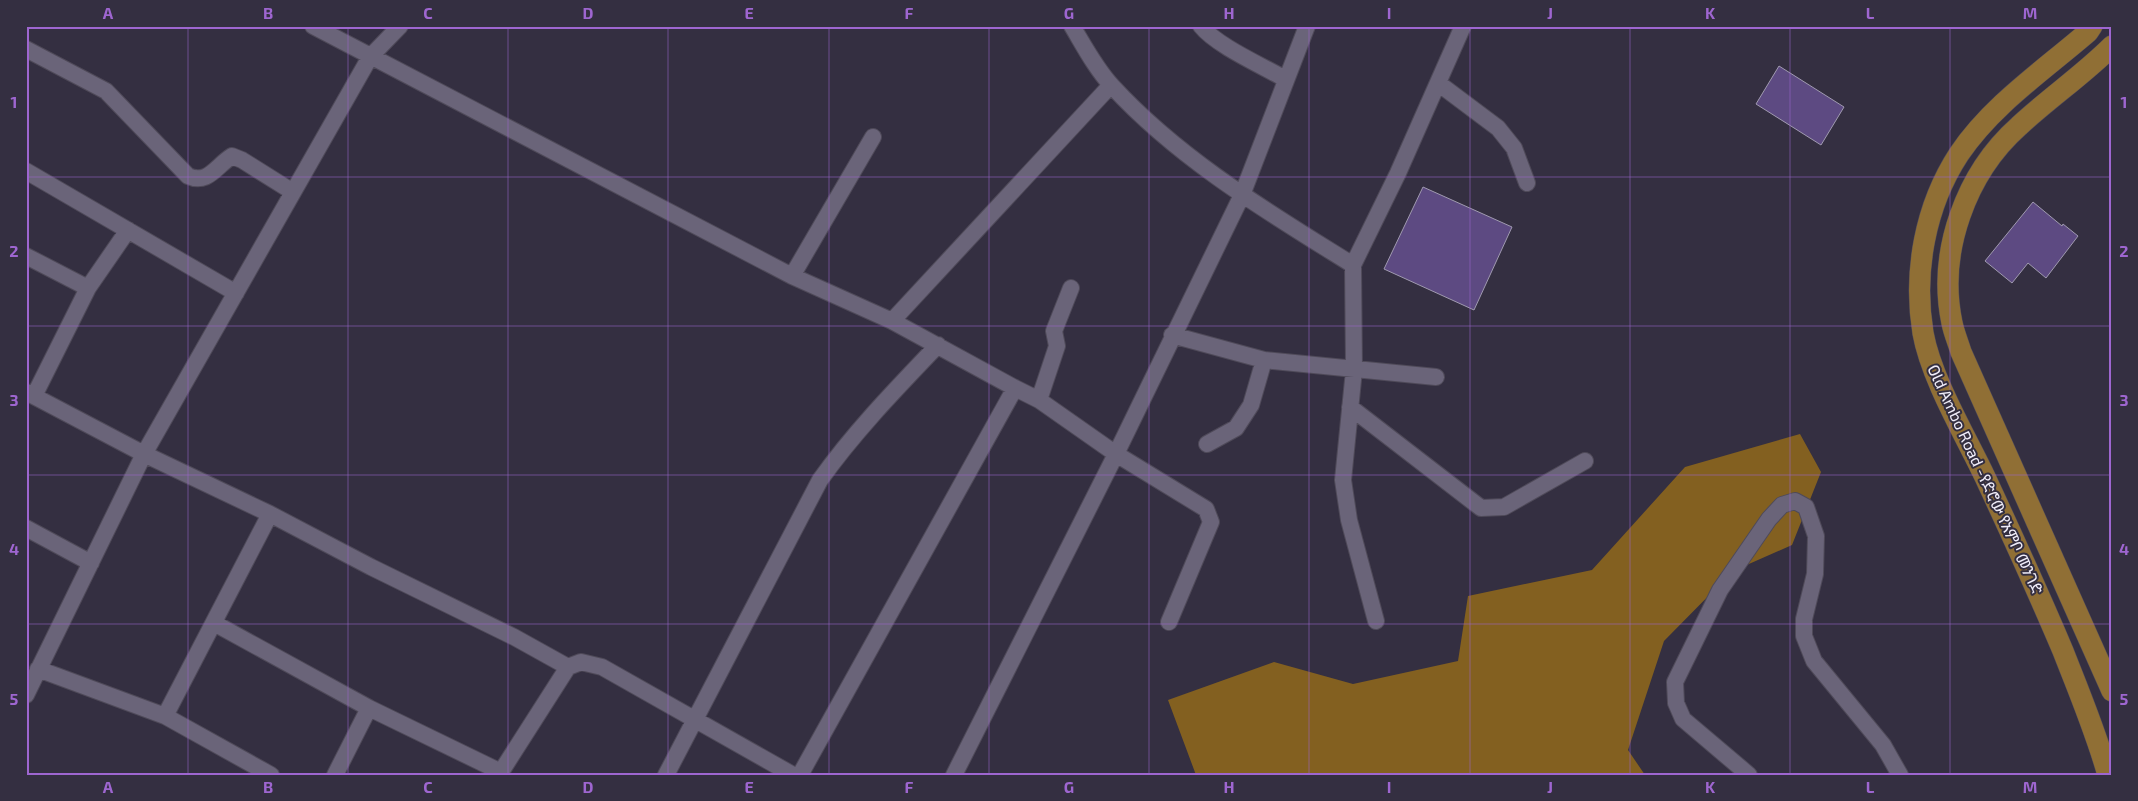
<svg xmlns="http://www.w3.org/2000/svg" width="2138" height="801" viewBox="0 0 2138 801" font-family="'Exo 2','Noto Sans Ethiopic',sans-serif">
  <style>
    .forest { fill: #836020 }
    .building { fill: #5d4a82; stroke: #a09ab0 }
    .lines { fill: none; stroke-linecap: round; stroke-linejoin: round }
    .minor-casing { stroke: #4f4a59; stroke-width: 18 }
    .major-casing { stroke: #4f4a59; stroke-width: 22 }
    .minor { stroke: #6a6479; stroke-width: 16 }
    .major { stroke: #906f35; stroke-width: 21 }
    .grid { fill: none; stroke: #9e66d0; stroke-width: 1; stroke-opacity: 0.55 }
    .labels { text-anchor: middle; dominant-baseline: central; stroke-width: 4; stroke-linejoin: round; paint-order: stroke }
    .street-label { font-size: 16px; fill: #f0edf9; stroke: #342f41 }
    .neatline { fill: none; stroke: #9e66d0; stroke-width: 2 }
    .grid-label { font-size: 16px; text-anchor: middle; font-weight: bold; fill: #9e66d0 }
  </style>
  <rect width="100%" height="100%" fill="#342f41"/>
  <path class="forest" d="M1800,434L1821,472L1792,545L1733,571L1664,641L1628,750L1645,775H1196L1168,700L1274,662L1353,684L1458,661L1468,596L1592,570L1685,467Z"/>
  <path class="building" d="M1779,66L1844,107L1821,145L1756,104Z
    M1423,187L1512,227L1474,310L1384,269Z
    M2033,202L2062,226L2063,224L2078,236L2046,278L2028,263L2012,283L1985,261Z"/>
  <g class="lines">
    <defs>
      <path id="minor" d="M313,26L792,276L892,321L1015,388L1039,400L1116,454L1206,509L1211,522L1169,622
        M1072,26C1084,46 1096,69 1112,86C1180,160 1268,212 1353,265L1398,173L1463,26
        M1201,26C1217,46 1263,66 1285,79
        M26,49L106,91L188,176C208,185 216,166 232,156L242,160L293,192
        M1438,83L1498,128L1514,148L1527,183
        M26,171L236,293
        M26,256L88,288
        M1353,265L1354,370L1343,480L1349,520L1376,621
        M792,276L873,137
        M892,321L1111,85
        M1172,335L1264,360L1436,377
        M26,392L144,454L270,514L371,567L514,637L568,667
        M34,396L88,288L128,230
        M1039,400L1057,346L1054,331L1071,288
        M1350,407L1481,508L1504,507L1585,461
        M1207,444L1236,428L1251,405L1264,360
        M270,514L165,716L271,775
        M26,528L91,563
        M214,623L369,708L335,775
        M38,669L165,716
        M26,695L144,454L370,57L400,26
        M369,708L501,772
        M499,775L568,667L581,662L602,667L793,775
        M666,775L820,480C855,431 896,389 938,345
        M800,775L1015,388
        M954,775L1116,454L1242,195L1307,26
        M1749,775L1683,719L1676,703L1675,682L1720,590L1769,519L1782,505L1795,501L1806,507L1816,536L1815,574L1804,619V636L1814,661L1883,745L1900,775"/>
      <path id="major" d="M2092,26L2088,32C2044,70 1992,105 1959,154C1925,206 1913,272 1923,333C1931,378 1965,435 1985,477C2012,535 2038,592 2063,651C2079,692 2096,732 2108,775
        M2112,46C2083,75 2049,98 2019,126C1966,173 1937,252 1952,323C1954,333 1958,342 1961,352L2112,691"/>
    </defs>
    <use href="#minor" class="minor-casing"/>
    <use href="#major" class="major-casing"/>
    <use href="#minor" class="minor"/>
    <use href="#major" class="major"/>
  </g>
  <path class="grid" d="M188,26V775M348,26V775M508,26V775M668,26V775M829,26V775M989,26V775M1149,26V775M1309,26V775M1470,26V775M1630,26V775M1790,26V775M1950,26V775M26,177H2112M26,326H2112M26,475H2112M26,624H2112"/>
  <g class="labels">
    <g class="street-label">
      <text transform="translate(1986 479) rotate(65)">Old Ambo Road -የድሮው የአምቦ መንገድ</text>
    </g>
  </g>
  <rect width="2138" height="801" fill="none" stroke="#342f41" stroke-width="55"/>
  <rect x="28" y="28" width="2082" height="746" class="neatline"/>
  <g class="grid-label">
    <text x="108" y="19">A</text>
    <text x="268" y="19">B</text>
    <text x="428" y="19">C</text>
    <text x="588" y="19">D</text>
    <text x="749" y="19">E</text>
    <text x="909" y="19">F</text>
    <text x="1069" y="19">G</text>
    <text x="1229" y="19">H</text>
    <text x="1389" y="19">I</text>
    <text x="1550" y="19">J</text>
    <text x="1710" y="19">K</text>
    <text x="1870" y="19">L</text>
    <text x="2030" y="19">M</text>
    <text x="14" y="108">1</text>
    <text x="2124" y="108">1</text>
    <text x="14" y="257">2</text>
    <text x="2124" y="257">2</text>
    <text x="14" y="406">3</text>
    <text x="2124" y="406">3</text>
    <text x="14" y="555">4</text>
    <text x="2124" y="555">4</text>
    <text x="14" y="705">5</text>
    <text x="2124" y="705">5</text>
    <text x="108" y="793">A</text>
    <text x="268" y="793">B</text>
    <text x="428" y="793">C</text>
    <text x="588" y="793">D</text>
    <text x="749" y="793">E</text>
    <text x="909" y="793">F</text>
    <text x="1069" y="793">G</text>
    <text x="1229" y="793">H</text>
    <text x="1389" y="793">I</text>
    <text x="1550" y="793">J</text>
    <text x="1710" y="793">K</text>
    <text x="1870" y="793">L</text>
    <text x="2030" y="793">M</text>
  </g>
</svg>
